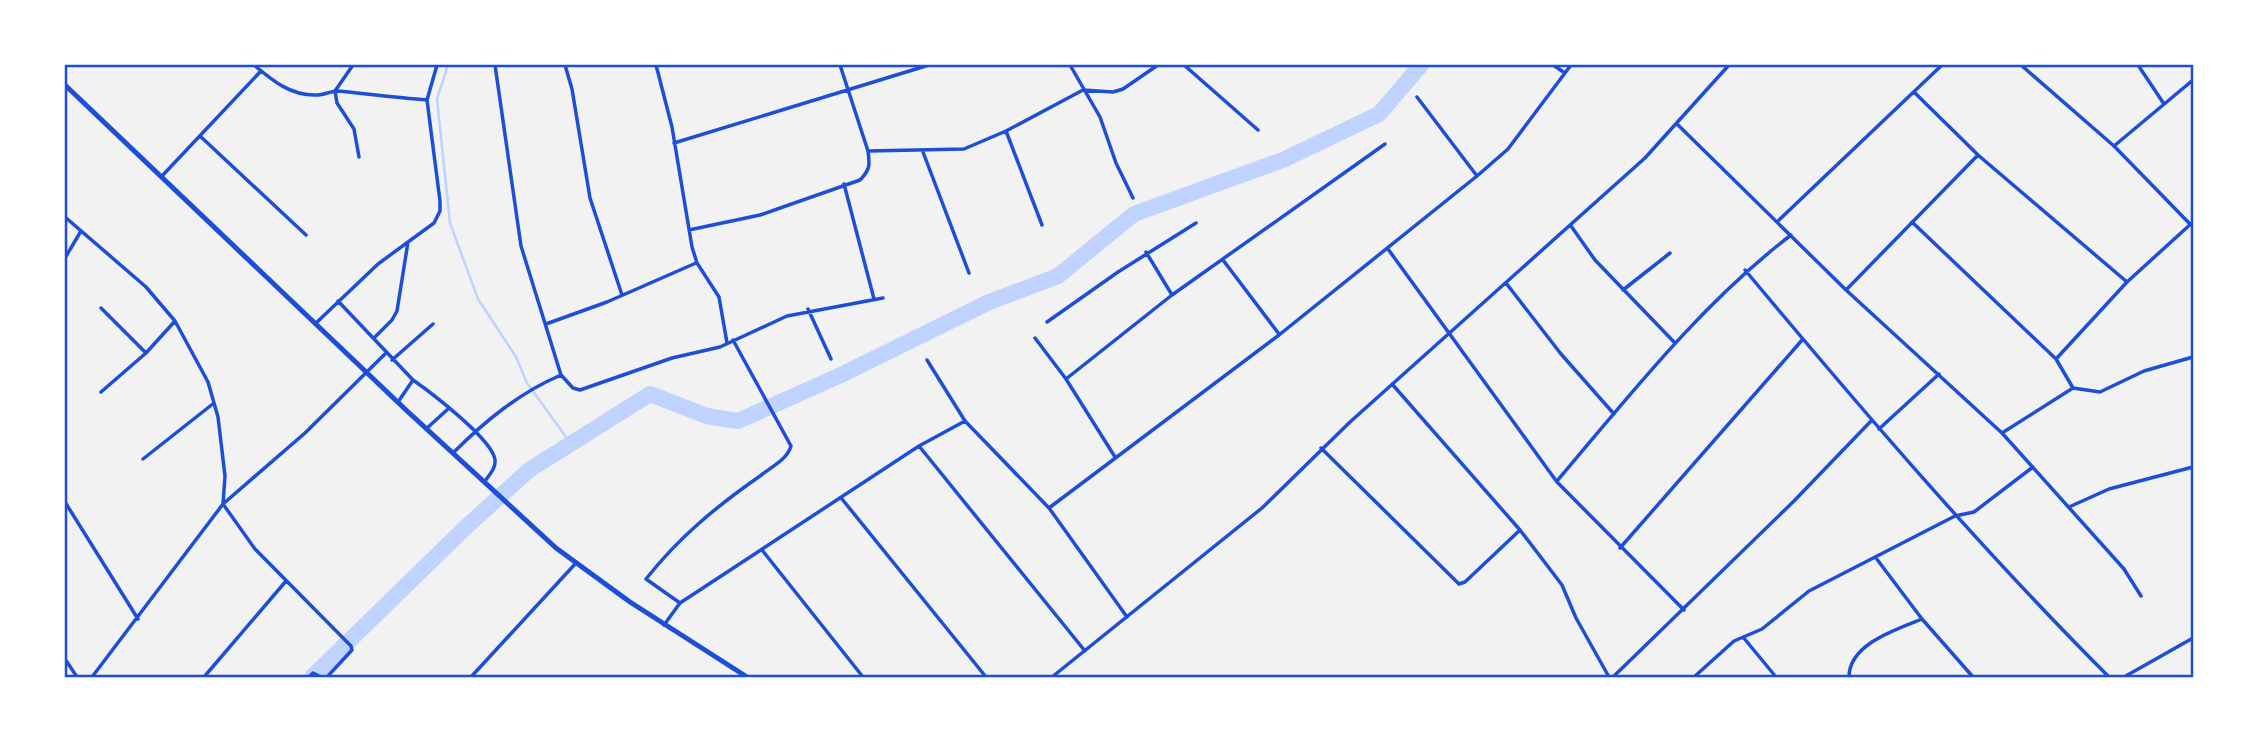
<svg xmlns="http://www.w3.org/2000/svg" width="2258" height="742" viewBox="0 0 2258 742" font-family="Helvetica,sans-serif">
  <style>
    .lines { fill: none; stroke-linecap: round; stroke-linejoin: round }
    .stream { stroke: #bfd3fe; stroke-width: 2.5 }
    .river { stroke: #bfd3fe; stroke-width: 16 }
    .minor { stroke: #1d4ed8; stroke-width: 3.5 }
    .secondary { stroke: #1d4ed8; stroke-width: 5 }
    .neatline { fill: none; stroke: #1d4ed8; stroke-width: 2.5 }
  </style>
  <rect width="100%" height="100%" fill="#f2f2f2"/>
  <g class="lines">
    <path class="stream" d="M448,65L437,99L450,223L478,299L516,357L527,383L571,444"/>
    <path class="river" d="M312,677L466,527L529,470L650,394L707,416L738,421L843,374L989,302L1058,276L1134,214L1285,159L1379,114L1421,65"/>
    <path class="minor" d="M254,65C273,81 291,96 317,95C324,95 331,91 338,91C368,94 397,98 427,100
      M353,65L335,91L337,103L354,129L359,157
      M495,65L521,246L561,375L573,388L580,390L672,358L720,347L787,316L883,298
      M565,65L572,89L590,198L622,295
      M656,65L672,127L692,247L697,263L719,297L727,343
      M1070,65L1100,117L1116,163L1133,198
      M1184,65L1258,130
      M1553,65L1565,73
      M2021,65L2114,146L2190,224
      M2138,65L2164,104
      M1914,92L1978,155L2127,282L2056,359
      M1417,97L1477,176
      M1677,124L1846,290L2002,433L2124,569L2141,596
      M1006,131L1042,225
      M200,136L306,235
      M674,143L929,65
      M2114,146L2193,80
      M868,151L964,149L1006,131L1083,90L1113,92L1123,89L1158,65
      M923,152L969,273
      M162,176L261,71
      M844,184L874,299
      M65,217L146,287L175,321L208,382L218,417L225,476L223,504L255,549L351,646L352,650L327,677
      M1779,220L1942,65
      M1912,222L2056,359L2073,388
      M1571,226L1595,260L1675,343
      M689,230L760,215L860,180C870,170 870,165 868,151L840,65
      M1388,249L1557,482L1684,610
      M1146,252L1172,295
      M65,258L81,231
      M1223,260L1279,334
      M1745,270C1862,410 1980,548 2109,677
      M2127,282L2193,222
      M1506,283L1561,354L1614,414
      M1623,290L1670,253
      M1846,290L1978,155
      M338,301L413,380
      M101,308L146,353
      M808,309L831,359
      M1047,322L1118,272L1196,223
      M315,324L378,264L434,223L440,211V201L427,100L437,65
      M546,324L607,302L696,263
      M374,338L392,320L397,311L408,242
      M1035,338L1066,379L1115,457
      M392,360L433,324
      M927,360L965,421L1049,508L1127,617
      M1066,379L1172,295L1385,144
      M1392,384L1520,530L1562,585L1576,618L1609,677
      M101,392L146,353L175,321
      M398,402L413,380C433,394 486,435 494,456C498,466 490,474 485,481
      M426,429L448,409
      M1879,429L1939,374
      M2002,433L2073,388L2100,392L2144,371L2193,357
      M919,446L1085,651
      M1321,448L1459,584L1465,582L1520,530
      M453,453C485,421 519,393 561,375
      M143,459L214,403
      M1557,481C1630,395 1701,304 1791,235
      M842,499L986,677
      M65,502L138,619
      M2069,507L2109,489L2193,467
      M1049,508L1279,335L1477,176L1508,149L1571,65
      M1620,548L1803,339
      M762,550L863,677
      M1876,558L1922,619
      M680,603L646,579C679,537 717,506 760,476C771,467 787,460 791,446L733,340
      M664,625L680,603L919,446L965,421
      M1743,637L1776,677
      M65,659L77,677
      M92,677L223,504L305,433L386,353
      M204,677L286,581
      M309,677L313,673L321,677
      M471,677L576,563
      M1052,677L1262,508L1350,422L1645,158L1729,65
      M1613,677L1794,501L1872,420
      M1694,677L1734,641L1762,629L1809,591L1955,516L1974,512L2033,467
      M1849,677C1849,644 1897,629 1922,619L1973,677
      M2124,677L2193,638"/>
    <path class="secondary" d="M65,85L406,410L556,548L630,602L747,677"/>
  </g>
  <rect width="2258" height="742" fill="none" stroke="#ffffff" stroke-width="133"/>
  <rect x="66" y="66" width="2126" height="610" class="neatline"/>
</svg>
